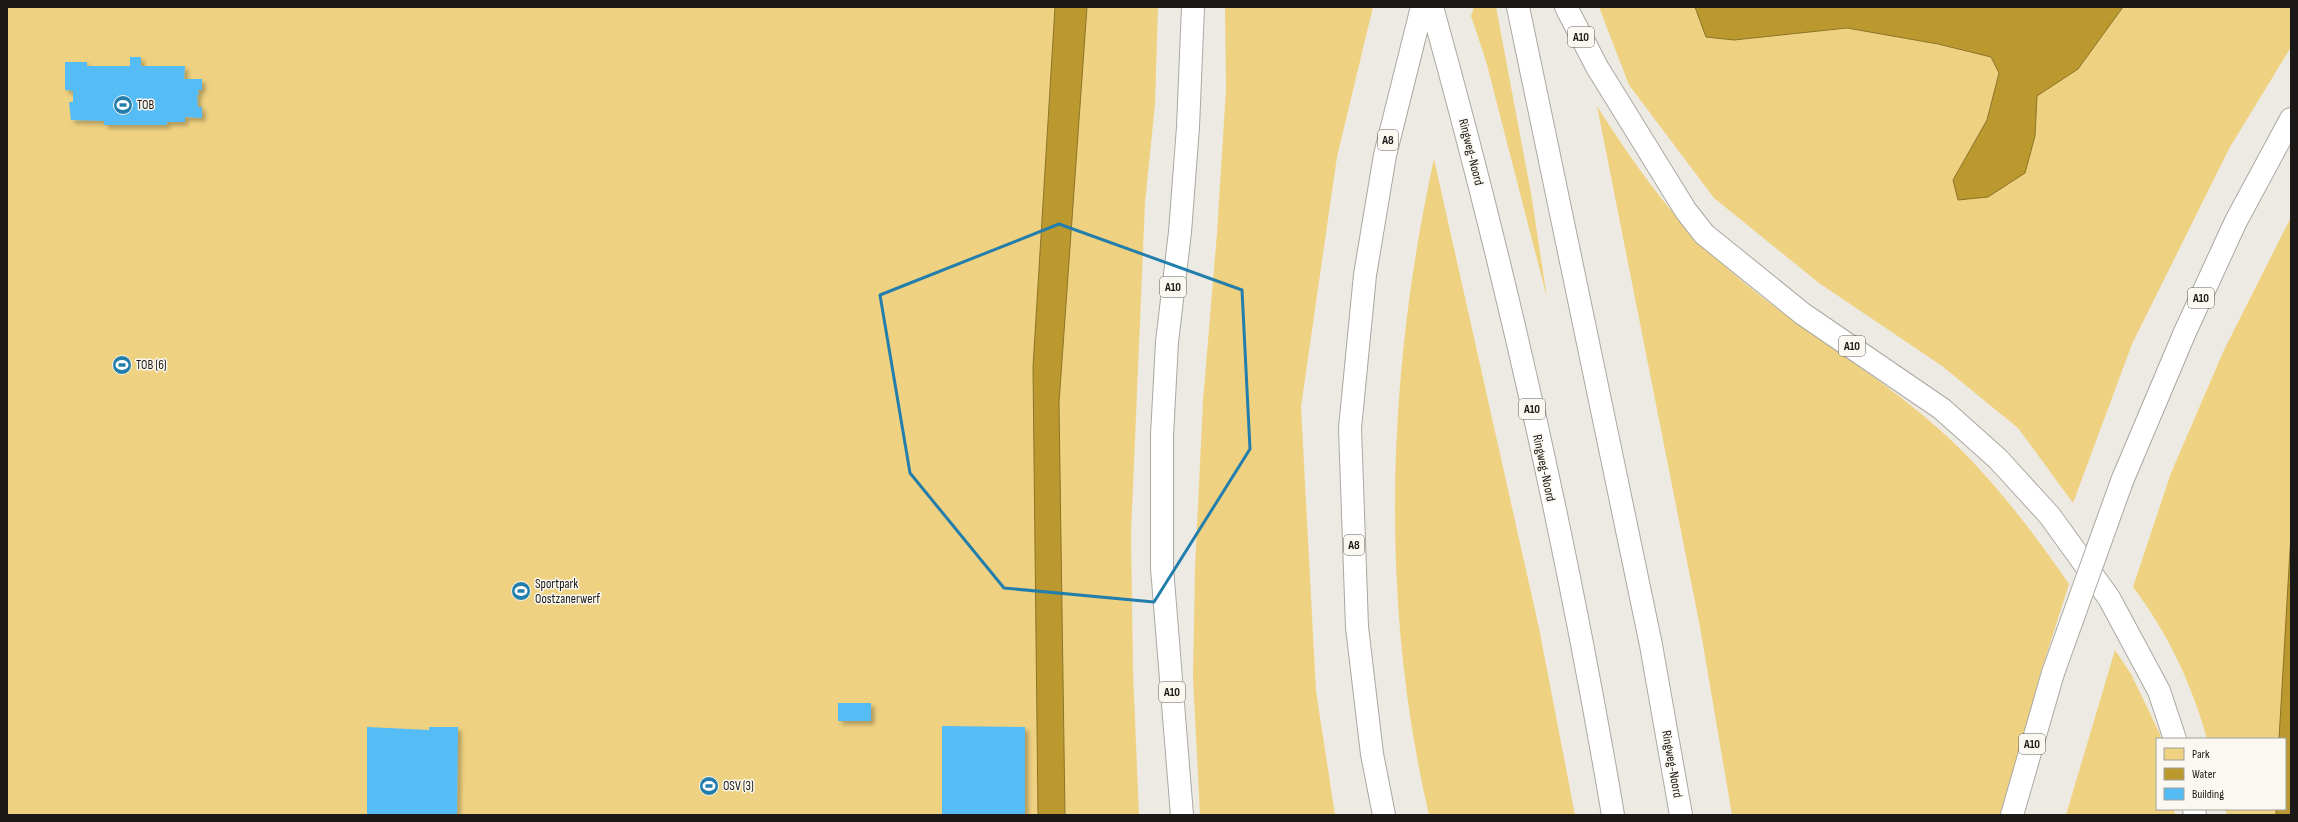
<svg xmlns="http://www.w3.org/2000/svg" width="2298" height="822" viewBox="0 0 2298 822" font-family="'Sofia Sans Condensed',sans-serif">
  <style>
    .green { fill: #efd281 }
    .water { fill: #bb992e; stroke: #8b7327 }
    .building { fill: #55bcf6; filter: url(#shadow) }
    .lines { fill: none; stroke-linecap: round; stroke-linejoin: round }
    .motorway-casing { stroke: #aaa8a1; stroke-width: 24 }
    .motorway { stroke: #fff; stroke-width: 22 }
    .motorway-bridge-casing { stroke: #aaa8a1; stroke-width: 24; stroke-linecap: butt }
    .motorway-bridge { stroke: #fff; stroke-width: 22 }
    .marked { fill: none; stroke: #247eac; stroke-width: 3; stroke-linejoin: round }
    .labels { text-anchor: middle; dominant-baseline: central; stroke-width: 3; stroke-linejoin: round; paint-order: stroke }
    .shield { fill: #faf8f0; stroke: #5d5c58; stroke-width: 1 }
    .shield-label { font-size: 12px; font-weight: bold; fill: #1a1917 }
    .poi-label { font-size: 13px; fill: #1a1917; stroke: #faf8f0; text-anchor: start }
    .street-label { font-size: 13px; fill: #1a1917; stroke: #faf8f0 }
  </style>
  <defs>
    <filter id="shadow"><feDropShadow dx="3.5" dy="3.5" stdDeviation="2" flood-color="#0004"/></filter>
  </defs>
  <rect width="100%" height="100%" fill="#edeae3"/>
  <path class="green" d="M7,7H1055L1033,367L1038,815H7Z
    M1087,7H1158L1155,104L1145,203L1131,534L1133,672L1139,815H1065L1059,403Z
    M1225,7H1373L1337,157L1301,407L1316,691L1335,815H1200L1193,678L1195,568L1203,401L1217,233L1226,89Z
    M1474,7H1496L1531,193L1547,298L1486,61L1471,16Z
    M1599,7H1695L1706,37L1734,40L1847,28L1938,44L1991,57L1999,72L1987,120L1953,180L2035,136L2037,96L2078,69L2123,7H2291V47L2230,147L2132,344L2073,503L2018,428L1942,366L1819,283L1714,198L1629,85Z
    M1597,106C1632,161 1669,214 1716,258C1785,323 1870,367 1940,430C1990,475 2031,529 2069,584L2039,678L2003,815H1732L1700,627Z
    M1434,159L1539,628L1575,815H1429C1379,601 1387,373 1434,159Z
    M2291,217V815H2227L2225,809H2285V739H2207C2192,684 2167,632 2133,587L2171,473L2224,350Z
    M2115,650L2131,674L2160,734L2161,739H2157V809H2174L2175,815H2066Z"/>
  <path class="water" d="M1055,7H1087L1059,403L1065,815H1038L1033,367Z
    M1695,7H2123L2078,69L2037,96L2035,136L2025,173L1988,197L1958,200L1953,180L1987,120L1999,73L1991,57L1938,44L1847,28L1734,40L1706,37Z
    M2291,533V815H2276V809H2285V739H2279Z"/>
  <path class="building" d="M130,57H141V66H185L184,79H202V90H198L199,95H197L198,107H202V118L185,117V122H167V125H104V121L71,120L69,102H73V91L65,90V62H87V66H130Z
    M838,703H871V721H838Z
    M942,726L1025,727V815H942Z
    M367,727L429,730V727H458L457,815H367Z"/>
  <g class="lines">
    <defs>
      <path id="motorway" d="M1432,7C1506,273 1567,543 1613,815
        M1518,7L1651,645L1681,815
        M1566,7L1597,67L1686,211L1704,234L1803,314L1942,409L1998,459L2050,516L2109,598L2159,691L2175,739
        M2122,481L2185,332L2236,221L2291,119
        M2194,809L2195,815
        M1182,815L1162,568V435L1167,342L1180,232L1188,127L1193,7
        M1384,815L1372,754L1357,627L1350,428L1365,275L1385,155L1422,7
        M2012,815L2053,673"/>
    </defs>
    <use href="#motorway" class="motorway-casing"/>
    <use href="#motorway" class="motorway"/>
    <defs>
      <path id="motorway-bridge" d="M2053,673L2122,481"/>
    </defs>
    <use href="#motorway-bridge" class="motorway-bridge-casing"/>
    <use href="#motorway-bridge" class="motorway-bridge"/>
  </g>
  <path class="marked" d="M1059,224L1242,290L1250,449L1154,602L1004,588L910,473L880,295Z"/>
  <defs>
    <symbol id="stadium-disc" viewBox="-11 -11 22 22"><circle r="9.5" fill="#247eac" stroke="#faf8f0"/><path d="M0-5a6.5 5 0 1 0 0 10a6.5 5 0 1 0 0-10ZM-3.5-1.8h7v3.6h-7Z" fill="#fff"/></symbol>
  </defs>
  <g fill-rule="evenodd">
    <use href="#stadium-disc" x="112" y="94" width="22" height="22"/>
    <use href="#stadium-disc" x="111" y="354" width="22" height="22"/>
    <use href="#stadium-disc" x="510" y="580" width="22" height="22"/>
    <use href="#stadium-disc" x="698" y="775" width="22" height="22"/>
  </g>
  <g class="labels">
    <g class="shield">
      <rect x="1568" y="27" width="26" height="20" rx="3"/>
      <rect x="1378" y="130" width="20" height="20" rx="3"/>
      <rect x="1160" y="277" width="26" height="20" rx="3"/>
      <rect x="2188" y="288" width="26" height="20" rx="3"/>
      <rect x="1839" y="336" width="26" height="20" rx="3"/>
      <rect x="1519" y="399" width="26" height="20" rx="3"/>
      <rect x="1344" y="535" width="20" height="20" rx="3"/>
      <rect x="1159" y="682" width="26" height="20" rx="3"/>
      <rect x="2019" y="734" width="26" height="20" rx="3"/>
    </g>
    <g class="shield-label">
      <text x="1581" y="37">A10</text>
      <text x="1388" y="140">A8</text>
      <text x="1173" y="287">A10</text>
      <text x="2201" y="298">A10</text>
      <text x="1852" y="346">A10</text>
      <text x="1532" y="409">A10</text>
      <text x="1354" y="545">A8</text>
      <text x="1172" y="692">A10</text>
      <text x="2032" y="744">A10</text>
    </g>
    <g class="poi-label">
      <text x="137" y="105">TOB</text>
      <text x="136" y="365">TOB (6)</text>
      <text x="535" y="584">Sportpark<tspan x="535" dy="15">Oostzanerwerf</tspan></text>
      <text x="723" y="786">OSV (3)</text>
    </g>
    <g class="street-label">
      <text transform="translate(1471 152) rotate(76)">Ringweg-Noord</text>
      <text transform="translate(1544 468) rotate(78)">Ringweg-Noord</text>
      <text transform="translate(1672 764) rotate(80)">Ringweg-Noord</text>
    </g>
  </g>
  <rect width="2298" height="822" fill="none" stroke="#1a1917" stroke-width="16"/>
  <rect x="2156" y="738" width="130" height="72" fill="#faf8f0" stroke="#a09f99"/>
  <rect x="2164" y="748" width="20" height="12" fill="#efd281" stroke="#a09f99"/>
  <text x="2192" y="758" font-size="12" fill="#1a1917">Park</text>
  <rect x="2164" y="768" width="20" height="12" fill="#bb992e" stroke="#a09f99"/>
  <text x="2192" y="778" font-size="12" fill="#1a1917">Water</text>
  <rect x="2164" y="788" width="20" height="12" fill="#55bcf6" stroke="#a09f99"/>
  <text x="2192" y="798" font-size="12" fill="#1a1917">Building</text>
</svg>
